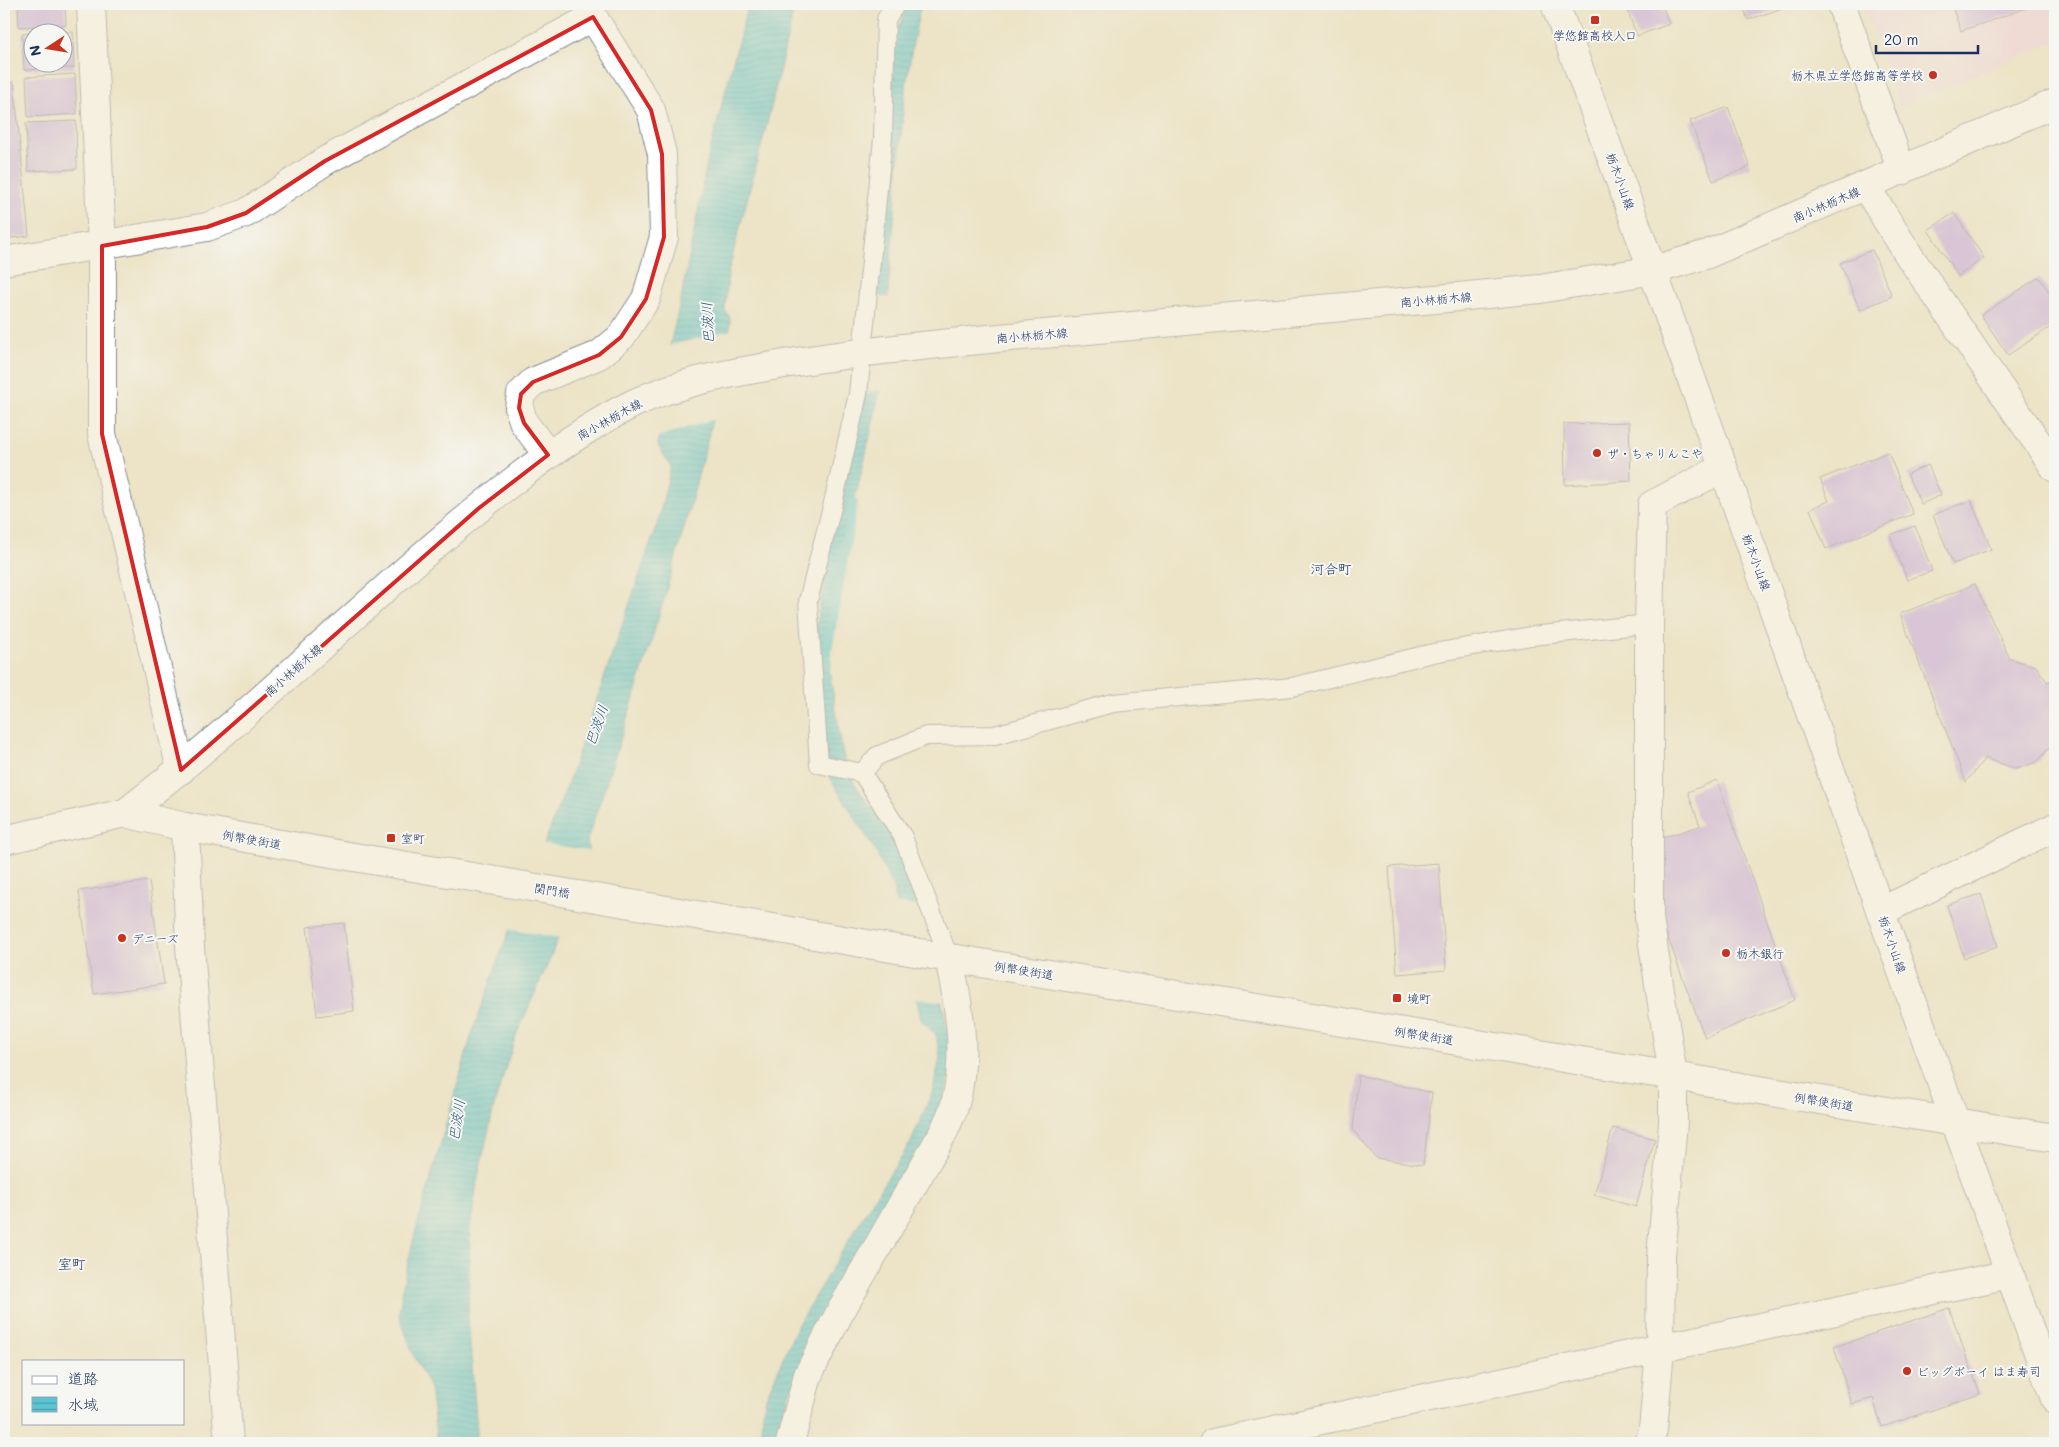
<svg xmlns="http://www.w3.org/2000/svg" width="2059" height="1447" viewBox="0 0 2059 1447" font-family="Mali,'Klee One',sans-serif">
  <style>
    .built { fill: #f1d0e2 }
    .water { fill: url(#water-rules); stroke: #3a7a98 }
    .pier { fill: #ede4c7 }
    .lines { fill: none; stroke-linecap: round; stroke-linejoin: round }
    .stream { stroke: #59c6d2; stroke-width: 10 }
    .building { fill: #c0a0e7 }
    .lane-casing { stroke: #848a92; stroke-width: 20 }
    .street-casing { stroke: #848a92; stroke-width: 30 }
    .secondary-casing { stroke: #848a92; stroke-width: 30 }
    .primary-casing { stroke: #848a92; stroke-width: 30 }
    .lane { stroke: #fff; stroke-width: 18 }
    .street { stroke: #fff; stroke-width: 28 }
    .secondary { stroke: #fff; stroke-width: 28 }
    .primary { stroke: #fff; stroke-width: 28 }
    .marked { fill: none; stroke: #d62828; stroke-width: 4; stroke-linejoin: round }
    .poi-dot { fill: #c8321e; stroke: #f6f6f2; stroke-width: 2 }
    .labels { text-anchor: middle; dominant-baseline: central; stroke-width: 4; stroke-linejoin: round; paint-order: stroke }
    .poi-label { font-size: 12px; fill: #1b2f5e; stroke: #f6f6f2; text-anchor: start }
    .street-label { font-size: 12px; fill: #1b2f5e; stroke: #f6f6f2 }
    .water-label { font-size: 14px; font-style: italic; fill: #2e5c81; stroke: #f6f6f2 }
    .neighbourhood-label { font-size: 14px; fill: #1b2f5e; stroke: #f6f6f2 }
  </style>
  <defs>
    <pattern id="water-rules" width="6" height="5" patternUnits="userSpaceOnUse" patternTransform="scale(1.25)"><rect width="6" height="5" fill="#59c6d2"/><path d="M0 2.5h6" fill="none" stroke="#49a1ae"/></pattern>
  </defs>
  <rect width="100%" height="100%" fill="#f6f6f2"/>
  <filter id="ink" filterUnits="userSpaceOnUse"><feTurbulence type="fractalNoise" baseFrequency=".02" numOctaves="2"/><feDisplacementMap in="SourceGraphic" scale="10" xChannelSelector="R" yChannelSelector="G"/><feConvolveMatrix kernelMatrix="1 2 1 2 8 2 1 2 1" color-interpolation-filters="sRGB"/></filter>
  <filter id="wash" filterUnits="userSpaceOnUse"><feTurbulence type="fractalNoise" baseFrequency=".0096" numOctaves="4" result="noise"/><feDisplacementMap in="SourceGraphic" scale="20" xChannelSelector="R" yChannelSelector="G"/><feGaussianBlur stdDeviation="1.12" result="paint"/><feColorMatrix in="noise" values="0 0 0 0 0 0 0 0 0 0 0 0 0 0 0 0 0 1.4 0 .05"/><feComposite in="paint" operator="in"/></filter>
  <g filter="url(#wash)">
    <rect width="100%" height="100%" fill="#ede4c7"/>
    <path class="built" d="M1862,4H2055V42L1900,107Z"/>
    <path class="water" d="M748,4H795L770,112L728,273L725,310L730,318L729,350C691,516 642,680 587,840L589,857L550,959L515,1038L495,1102L478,1177L470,1228L468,1317L478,1443H437L430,1388L413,1354L399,1314L404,1280L415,1233L471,1037L502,949L567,786L659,518L671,466L658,446L669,349L681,299L708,158Z
      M908,4H924L919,12L912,48L904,100L880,390L865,458L839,562L825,643L843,755L854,783L903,853L921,901L953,1056L944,1100L931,1137L790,1391L776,1443H759L765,1400L798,1324L876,1195L911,1142L933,1090L940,1057L936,1035L921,1020L893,888L877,853L830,778L822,738L814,642L830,545L865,398L891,113L895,36Z"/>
    <path class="pier" d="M872,297H890L883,390L864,392Z
      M732,330L731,350L715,419L657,437L668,346Z
      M541,843L591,851V858L561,938L507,929Z
      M893,903L925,907L945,1002L913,997Z"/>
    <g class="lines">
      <path class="stream" d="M827,665L826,657L853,502"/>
    </g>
    <g id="blocks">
      <path class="building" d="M18,4H65L66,25L19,27Z
        M1625,4H1662L1669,24L1637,36Z
        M1742,4H1794L1748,20Z
        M1951,4H2038L1961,31Z
        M62,32H73L74,68L24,70L22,34L32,33V62H62Z
        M75,74L77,114L28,117L26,77Z
        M14,82L29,236L4,239V83Z
        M1728,107L1750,167L1713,181L1690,121Z
        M76,121L77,169L28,171L26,123Z
        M1954,213L1984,258L1958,276L1928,230Z
        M1872,250L1892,296L1860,310L1840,263Z
        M2039,277L2055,301V324L2008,355L1981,315Z
        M1629,422L1631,481L1565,485L1564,424Z
        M1888,452L1913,514L1826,549L1810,509L1829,501L1820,479Z
        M1928,465L1941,495L1921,504L1907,474Z
        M1971,500L1991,549L1953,564L1933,515Z
        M1915,526L1932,571L1907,580L1890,535Z
        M1975,584L2010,659L2036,666L2047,682L2055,679V727L2052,745L2037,762L2016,769L1985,758L1966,782L1900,614Z
        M1717,780L1795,1000L1705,1038L1656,906L1661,838L1700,826L1688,792Z
        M1439,863L1446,970L1397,974L1389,867Z
        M149,881L164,984L94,994L79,891Z
        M1981,894L1998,946L1964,958L1947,905Z
        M344,923L354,1011L317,1016L307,927Z
        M1358,1075L1432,1093L1423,1165L1376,1158L1353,1130Z
        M1613,1128L1655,1139L1636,1207L1594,1195Z
        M1949,1308L1980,1394L1882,1427L1873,1398L1852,1404L1834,1347Z"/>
    </g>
  </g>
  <g filter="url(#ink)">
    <use href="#blocks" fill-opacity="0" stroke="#848a92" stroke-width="1"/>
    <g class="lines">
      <defs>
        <path id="lane" d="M862,773L819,764L808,601L833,503L858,394L883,138L886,19L896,4
          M949,958L903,837L862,773L877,756L926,736L995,735L1113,703L1292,687L1433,653L1531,636L1649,624"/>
        <path id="street" d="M91,4L102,246V434L181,770
          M1841,4L1902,171
          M4,261L207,227L246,213L325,161L593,17
          M548,455L524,423L519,408L521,394L533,382L599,355L621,337L646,299L664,237L662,154L651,110L593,17L589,4
          M185,827L190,947L229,1443
          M1882,911L2055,827
          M790,1443L808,1375L839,1314L943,1133C947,1124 952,1114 955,1104C968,1055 959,1006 949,958
          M1213,1443L2010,1274
          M1649,1443L1653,1430L1660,1349L1661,1256L1673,1123V1076L1649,918V624L1652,505L1723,468"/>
        <path id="secondary" d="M1866,187L1910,257L2055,468
          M125,813C231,732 327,638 428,551C488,500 549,449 619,411C662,387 713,376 761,368C836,354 912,347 989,339C1142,325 1294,311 1447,298L1540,289L1654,270L1708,254L2055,103
          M1955,1122L2055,1138"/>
        <path id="primary" d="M1555,4C1727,467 1886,935 2055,1399
          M4,840L125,813L185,827L354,857L938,956L1955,1122"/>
      </defs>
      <use href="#lane" class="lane-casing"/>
      <use href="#street" class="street-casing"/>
      <use href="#secondary" class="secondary-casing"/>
      <use href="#primary" class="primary-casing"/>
      <use href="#lane" class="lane"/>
      <use href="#street" class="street"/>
      <use href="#secondary" class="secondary"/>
      <use href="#primary" class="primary"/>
    </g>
  </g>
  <path d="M0 0H2059V1447H0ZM593,17L651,110L662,154L664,237L646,299L621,337L599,355L533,382L521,394L519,408L524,423L548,455L479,508L181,770L102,434V246L207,227L246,213L325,161Z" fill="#ede4c7" fill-opacity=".55" fill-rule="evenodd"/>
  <path class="marked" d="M593,17L651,110L662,154L664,237L646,299L621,337L599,355L533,382L521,394L519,408L524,423L548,455L479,508L181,770L102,434V246L207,227L246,213L325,161Z"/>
  <g class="poi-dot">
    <rect x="1590" y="15" width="10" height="10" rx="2.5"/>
    <circle cx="1933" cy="75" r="5"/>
    <circle cx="1597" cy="453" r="5"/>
    <rect x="386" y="833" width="10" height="10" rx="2.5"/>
    <circle cx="122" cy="938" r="5"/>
    <circle cx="1726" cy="953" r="5"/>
    <rect x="1392" y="993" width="10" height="10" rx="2.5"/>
    <circle cx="1907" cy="1371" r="5"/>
  </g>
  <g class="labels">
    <g class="poi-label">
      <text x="1595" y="35" text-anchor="middle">学悠館高校入口</text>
      <text x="1923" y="75" text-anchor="end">栃木県立学悠館高等学校</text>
      <text x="1607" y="453">ザ・ちゃりんこや</text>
      <text x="401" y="838">室町</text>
      <text x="132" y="938">デニーズ</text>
      <text x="1736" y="953">栃木銀行</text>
      <text x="1407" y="998">境町</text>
      <text x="1917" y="1371">ビッグボーイ はま寿司</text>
    </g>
    <g class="street-label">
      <text transform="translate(1621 181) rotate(70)">栃木小山線</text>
      <text transform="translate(1826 204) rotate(-23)">南小林栃木線</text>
      <text transform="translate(1436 299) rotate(-5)">南小林栃木線</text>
      <text transform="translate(1032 335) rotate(-5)">南小林栃木線</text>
      <text transform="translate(609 419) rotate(-29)">南小林栃木線</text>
      <text transform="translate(1757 562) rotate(70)">栃木小山線</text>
      <text transform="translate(293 670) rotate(-42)">南小林栃木線</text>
      <text transform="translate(252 839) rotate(10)">例幣使街道</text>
      <text transform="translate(552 890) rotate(9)">関門橋</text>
      <text transform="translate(1893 944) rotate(71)">栃木小山線</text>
      <text transform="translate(1024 970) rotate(9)">例幣使街道</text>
      <text transform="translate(1424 1035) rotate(9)">例幣使街道</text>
      <text transform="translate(1824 1101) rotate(9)">例幣使街道</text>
    </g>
    <g class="water-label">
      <text transform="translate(707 323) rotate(-93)">巴波川</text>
      <text transform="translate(596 725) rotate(-70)">巴波川</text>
      <text transform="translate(456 1120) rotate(-81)">巴波川</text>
    </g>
    <g class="neighbourhood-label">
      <text x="1331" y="568">河合町</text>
      <text x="72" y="1263">室町</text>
    </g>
  </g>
  <rect width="2059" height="1447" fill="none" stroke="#f6f6f2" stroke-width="20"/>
  <rect x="22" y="1360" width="162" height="65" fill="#f6f6f2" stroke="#9ea6b7"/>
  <rect x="32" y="1376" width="25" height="8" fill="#ffffff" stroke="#9ea6b7"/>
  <text x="68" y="1384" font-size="15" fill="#1b2f5e">道路</text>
  <rect x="32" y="1397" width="25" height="15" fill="url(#water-rules)" stroke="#9ea6b7"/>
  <text x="68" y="1410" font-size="15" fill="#1b2f5e">水域</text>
  <g transform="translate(48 48) rotate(258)"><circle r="24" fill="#f6f6f2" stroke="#9ea6b7"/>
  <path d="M0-4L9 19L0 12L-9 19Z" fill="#c8321e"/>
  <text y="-8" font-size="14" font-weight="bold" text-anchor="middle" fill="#1b2f5e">N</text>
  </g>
  <path d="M1876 45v8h102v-8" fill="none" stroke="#1b2f5e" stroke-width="2.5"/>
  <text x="1884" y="45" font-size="15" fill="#1b2f5e" stroke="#f6f6f2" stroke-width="4" paint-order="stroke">20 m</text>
</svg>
